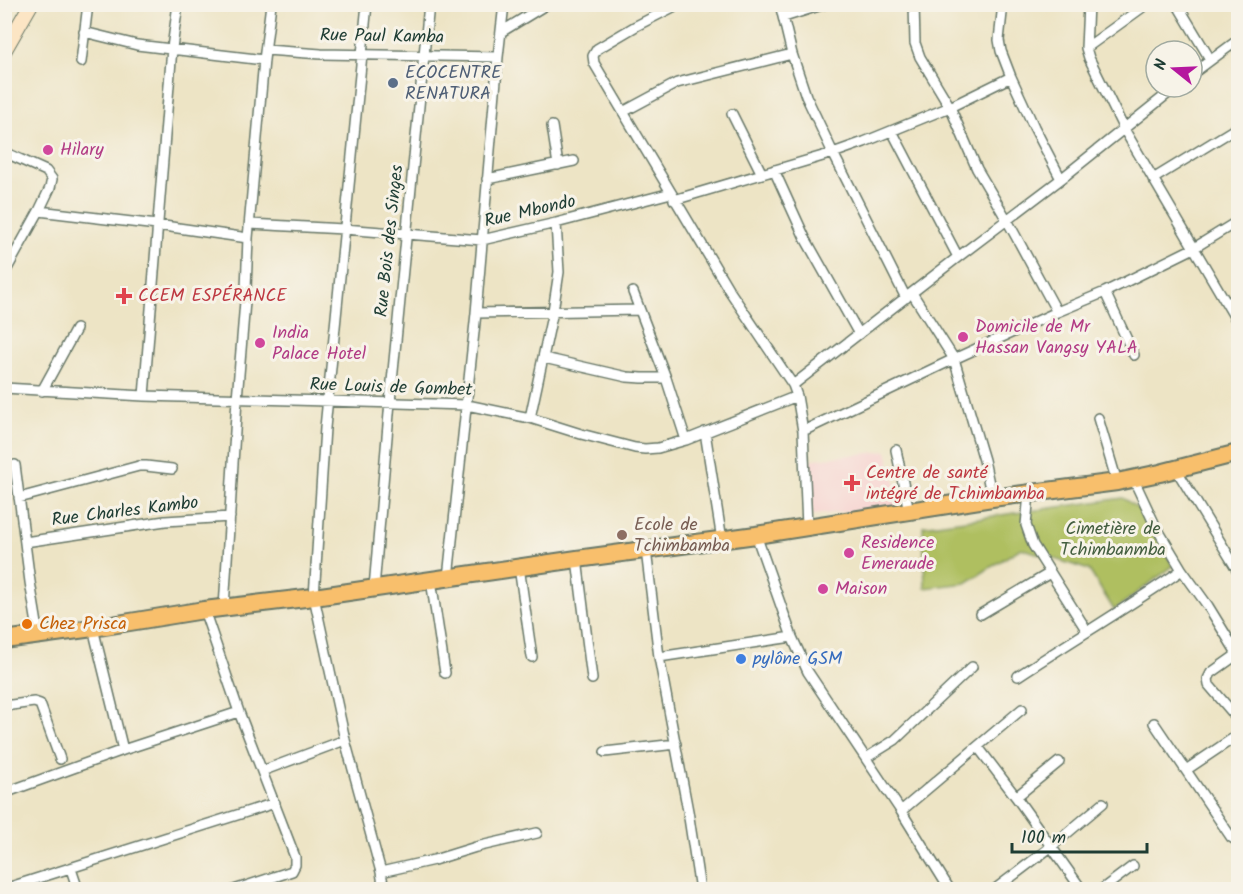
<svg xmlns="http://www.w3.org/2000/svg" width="1243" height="894" viewBox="0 0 1243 894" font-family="Kalam,sans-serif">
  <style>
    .built { fill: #f7d0ce }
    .green { fill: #afbf61; stroke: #677e4a; stroke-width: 1.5 }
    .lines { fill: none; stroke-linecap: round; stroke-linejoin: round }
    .street-casing { stroke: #677767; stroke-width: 12 }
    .secondary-casing { stroke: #677767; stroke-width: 16 }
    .highway-casing { stroke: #677767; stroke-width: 20 }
    .street { stroke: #fff; stroke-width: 9 }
    .secondary { stroke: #fce5c4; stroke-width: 14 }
    .highway { stroke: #f8bf6c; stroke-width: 16 }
    .service-dot { fill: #5c6f8a; stroke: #f7f3e8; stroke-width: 2 }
    .hotel-dot { fill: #d1479c; stroke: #f7f3e8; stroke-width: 2 }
    .health-dot { fill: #e0444e; stroke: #f7f3e8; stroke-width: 2 }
    .education-dot { fill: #8d6e63; stroke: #f7f3e8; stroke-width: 2 }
    .food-dot { fill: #e8710a; stroke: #f7f3e8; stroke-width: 2 }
    .shop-dot { fill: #3f7fe0; stroke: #f7f3e8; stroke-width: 2 }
    .labels { text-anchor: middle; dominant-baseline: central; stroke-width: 6; stroke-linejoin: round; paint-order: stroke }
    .street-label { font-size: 18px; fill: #1f3d34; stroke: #f7f3e8 }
    .service-label { font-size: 18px; fill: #4e5e75; stroke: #f7f3e8; text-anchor: start }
    .hotel-label { font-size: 18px; fill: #b23c85; stroke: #f7f3e8; text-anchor: start }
    .health-label { font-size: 18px; fill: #be3a42; stroke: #f7f3e8; text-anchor: start }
    .education-label { font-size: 18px; fill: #785e54; stroke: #f7f3e8; text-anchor: start }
    .park-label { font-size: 18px; fill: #435e3f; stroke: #f7f3e8 }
    .food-label { font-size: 18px; fill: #c56008; stroke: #f7f3e8; text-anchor: start }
    .shop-label { font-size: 18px; fill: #366cbe; stroke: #f7f3e8; text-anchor: start }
  </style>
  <rect width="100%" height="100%" fill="#f7f3e8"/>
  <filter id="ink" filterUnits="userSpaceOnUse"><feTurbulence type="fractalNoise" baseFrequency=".0167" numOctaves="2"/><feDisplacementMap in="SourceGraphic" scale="12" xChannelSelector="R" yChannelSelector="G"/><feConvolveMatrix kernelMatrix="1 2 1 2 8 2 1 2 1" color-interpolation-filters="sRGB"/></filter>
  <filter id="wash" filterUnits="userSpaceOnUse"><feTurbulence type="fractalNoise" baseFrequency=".008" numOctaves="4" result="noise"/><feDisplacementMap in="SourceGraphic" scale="24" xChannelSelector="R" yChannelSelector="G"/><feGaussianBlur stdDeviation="1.35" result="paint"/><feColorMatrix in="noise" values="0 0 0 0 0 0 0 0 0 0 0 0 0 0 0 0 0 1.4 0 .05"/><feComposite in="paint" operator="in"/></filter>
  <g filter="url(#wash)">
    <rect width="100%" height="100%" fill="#ede4c5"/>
    <path class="built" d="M887,451L901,507L813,515L807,460Z"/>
    <path class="green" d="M1123,498L1143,512L1173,566L1114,610L1089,570L1021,548L966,583L925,588L923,526Z"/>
  </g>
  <g filter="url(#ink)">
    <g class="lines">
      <defs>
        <path id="street" d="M367,4L325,428L314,597L345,740L381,872L384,890
          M679,4L636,26L597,49L593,56L594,63L729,290L793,385L797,396L803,431L807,527
          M780,4L792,54L806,96L833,153L906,298
          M914,4L915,43L920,57L950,107L977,169L1007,220L1057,312
          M1003,4L999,40L1001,51L1011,77L1034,127L1061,179
          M1088,4L1086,48L1089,58L1124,129L1238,323
          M1177,4L1210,59
          M784,17L825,4
          M84,32L137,45L264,60
          M501,32L547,4
          M1086,48L1147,4
          M266,50L321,54L498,57
          M81,62L88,4
          M1192,74L1238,40
          M623,112L677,83L792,54
          M732,114L762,174
          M552,126L558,165
          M892,131L958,257
          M4,152L46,171L52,179L50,188L39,211L4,274
          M774,170L805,238L859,334
          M487,179L574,161
          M1153,179L1238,127
          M674,200L833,153L864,142L950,107L1011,77
          M39,211L157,225L248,238
          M250,224L344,229L482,240L556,223L671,193
          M633,292L666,378L686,440
          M1105,292L1134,355
          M912,293L954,359L984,460L992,498
          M1227,304L1238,297
          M476,313L639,310
          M544,358L627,377L642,378H666
          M793,385L958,257L1061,179L1176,87
          M4,388L144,396L467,405L530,418L581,434L635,448L645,449L658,448L686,440L797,396
          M42,391L76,329
          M144,396L172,48L178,4
          M530,418L553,311L559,272L556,223
          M1098,418L1117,482
          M803,431L954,359L1057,312L1105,292L1194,248L1238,221
          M705,432L722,540
          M896,450L909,511
          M15,465L30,582L39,636
          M1176,469L1238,571
          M1133,478L1155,525L1182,570L1208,606L1235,650V656L1211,673L1208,679L1209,685L1238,719
          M1029,494L1026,525L1033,545L1087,631
          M19,498L139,466H146L172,469
          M756,535L792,637L808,672L901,811L950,890
          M25,542L165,521L230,517
          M646,550L659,657L688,811L700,890
          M577,559L592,679
          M519,567L532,657
          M448,578L476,313L498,57L504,4
          M431,580L445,673
          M374,588L390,402L429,4
          M224,608L237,399L246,289L248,238L264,60L271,4
          M204,610L239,712L295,857V865L292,871L234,890
          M981,614L1050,573
          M93,628L123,750
          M659,657L792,637
          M1018,676C1073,640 1128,607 1182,570
          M4,706L34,702L40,704L60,759
          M1154,723L1231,837L1237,841L1238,840
          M978,747L1016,797L1082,890
          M605,752L676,744
          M866,758L895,740L972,667
          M1186,770L1238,735
          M262,771L345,740
          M4,793L123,750L239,712
          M1016,797L1059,762
          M901,811L1022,709
          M71,869L78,890
          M381,872L434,860L476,847L537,833
          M4,889L275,803
          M994,890L1052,846L1103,803
          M1101,890L1133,866"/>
        <path id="secondary" d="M4,51L31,4"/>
        <path id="highway" d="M4,640L93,628L204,610L314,597L577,559L756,535L992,498L1117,482L1160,473L1238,453"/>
      </defs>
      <use href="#street" class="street-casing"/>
      <use href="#secondary" class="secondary-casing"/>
      <use href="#highway" class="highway-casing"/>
      <use href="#street" class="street"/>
      <use href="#secondary" class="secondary"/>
      <use href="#highway" class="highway"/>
    </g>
  </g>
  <circle class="service-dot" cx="393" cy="83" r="6"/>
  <g class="hotel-dot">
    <circle cx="48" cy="150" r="6"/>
    <circle cx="963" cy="337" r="6"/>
    <circle cx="260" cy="343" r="6"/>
    <circle cx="849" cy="553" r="6"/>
    <circle cx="823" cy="589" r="6"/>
  </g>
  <g class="health-dot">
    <path d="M121 287h6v6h6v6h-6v6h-6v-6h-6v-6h6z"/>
    <path d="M849 474h6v6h6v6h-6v6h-6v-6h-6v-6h6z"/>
  </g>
  <circle class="education-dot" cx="622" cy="535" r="6"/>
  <circle class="food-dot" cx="27" cy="624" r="6"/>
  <circle class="shop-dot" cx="741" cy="659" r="6"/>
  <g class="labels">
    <g class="street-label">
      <text transform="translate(382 37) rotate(1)">Rue Paul Kamba</text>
      <text transform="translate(530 212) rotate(-13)">Rue Mbondo</text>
      <text transform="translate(390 241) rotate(-84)">Rue Bois des Singes</text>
      <text transform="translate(391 388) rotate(2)">Rue Louis de Gombet</text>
      <text transform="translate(125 512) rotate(-7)">Rue Charles Kambo</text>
    </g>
    <g class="service-label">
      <text x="405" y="73">ECOCENTRE<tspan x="405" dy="21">RENATURA</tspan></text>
    </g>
    <g class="hotel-label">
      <text x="60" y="150">Hilary</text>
      <text x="975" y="327">Domicile de Mr<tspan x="975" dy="21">Hassan Vangsy YALA</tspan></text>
      <text x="272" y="333">India<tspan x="272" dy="21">Palace Hotel</tspan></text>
      <text x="861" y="543">Residence<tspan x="861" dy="21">Emeraude</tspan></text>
      <text x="835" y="589">Maison</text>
    </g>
    <g class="health-label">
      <text x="138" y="296">CCEM ESPÉRANCE</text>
      <text x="866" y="473">Centre de santé<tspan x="866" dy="21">intégré de Tchimbamba</tspan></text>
    </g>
    <g class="education-label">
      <text x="634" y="525">Ecole de<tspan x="634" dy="21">Tchimbamba</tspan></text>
    </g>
    <g class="park-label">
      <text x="1113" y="529">Cimetière de<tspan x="1113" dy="21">Tchimbanmba</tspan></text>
    </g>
    <g class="food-label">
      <text x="39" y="624">Chez Prisca</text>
    </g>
    <g class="shop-label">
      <text x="753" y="659">pylône GSM</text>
    </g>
  </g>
  <rect width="1243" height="894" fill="none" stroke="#f7f3e8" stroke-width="24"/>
  <g transform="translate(1174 69) rotate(288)"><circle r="28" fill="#f7f3e8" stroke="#a1aaa0" stroke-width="1.5"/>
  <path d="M0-4.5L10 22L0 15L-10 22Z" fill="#b5179e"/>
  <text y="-9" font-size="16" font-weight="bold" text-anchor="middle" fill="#1f3d34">N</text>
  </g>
  <path d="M1012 843v9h135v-9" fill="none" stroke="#1f3d34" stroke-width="3"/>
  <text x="1021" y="843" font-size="18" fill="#1f3d34" stroke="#f7f3e8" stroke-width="4.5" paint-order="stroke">100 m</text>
</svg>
